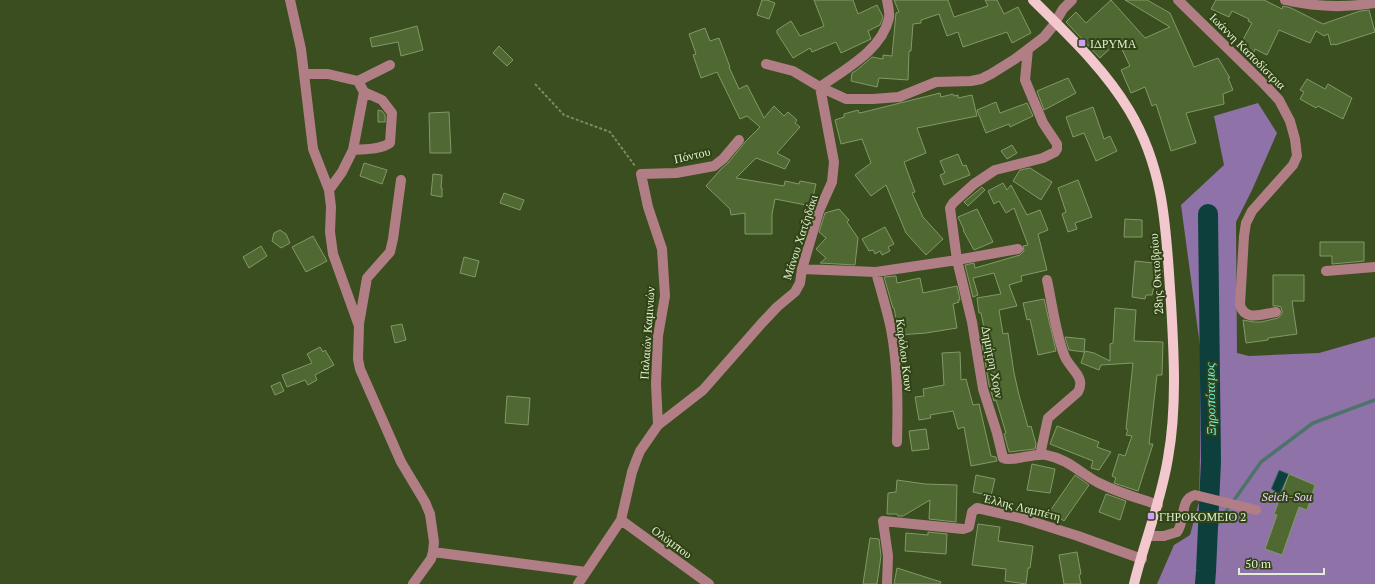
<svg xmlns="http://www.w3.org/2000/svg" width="1375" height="584" viewBox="0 0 1375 584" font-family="'PT Serif',serif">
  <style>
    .forest { fill: #8f72a8 }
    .water { fill: #0d3f3c; stroke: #4d746a }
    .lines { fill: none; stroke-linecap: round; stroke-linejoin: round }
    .stream { stroke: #4d746a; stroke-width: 3.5 }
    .river { stroke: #0d3f3c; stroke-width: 20 }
    .building { fill: #506831; stroke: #829968 }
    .path { stroke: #7a8b65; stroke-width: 2; stroke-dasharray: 3 2; stroke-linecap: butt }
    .minor { stroke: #b27e86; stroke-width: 10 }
    .major { stroke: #f2c7cd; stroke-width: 10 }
    .poi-dot { fill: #d29dfd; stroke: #304314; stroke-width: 1.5 }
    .labels { text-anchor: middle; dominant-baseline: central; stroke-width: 4; stroke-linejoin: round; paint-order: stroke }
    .poi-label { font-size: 12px; fill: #e1eed4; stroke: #304314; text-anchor: start }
    .street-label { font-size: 12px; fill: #e1eed4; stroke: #304314 }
    .park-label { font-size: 12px; font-style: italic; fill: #e7cefd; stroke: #304314 }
    .water-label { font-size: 13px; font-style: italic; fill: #6ceee4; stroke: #304314 }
  </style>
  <rect width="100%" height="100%" fill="#3a4e20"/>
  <path class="forest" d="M1258,103L1277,133L1252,190L1236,222L1237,353L1249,356L1319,353L1375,337V584H1157L1174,545L1190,535L1199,502L1200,456V346L1181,205L1224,165L1214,116Z"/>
  <path class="water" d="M1279,470L1289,474L1280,494L1271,489Z"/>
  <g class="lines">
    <path class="stream" d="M1208,537L1261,462L1313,423L1375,400"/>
    <path class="river" d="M1205,584L1206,571L1211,461L1208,214"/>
  </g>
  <path class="building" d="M762,0H767L775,3L769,19L757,15Z
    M814,0H853L858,14L877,5L883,17L880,25L868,31L871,39L841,53L836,42L812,52L810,48L793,58L777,33V30L791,21L800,36L824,26Z
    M894,0H948L954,17L988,6L985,0H997L1004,14L1018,7L1031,33L1012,43L1007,32L963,47L958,32L947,36L939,14L921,20V23L913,24L911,51H909L908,80L879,78L877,87L851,81L852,73L857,70L858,69L872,57L883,59V55L892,56L896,13L899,12Z
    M1111,0L1145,38L1170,27L1125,0H1147L1170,13L1194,67L1218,58L1230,78H1228L1233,90L1223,94L1224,104L1186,113L1196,143L1171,151L1156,104L1152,106L1145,87L1131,93L1121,70L1130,66L1118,41L1100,58L1066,22L1076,12L1086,23Z
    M1216,0H1264L1282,9L1283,6L1291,8L1323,24L1360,11L1369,10L1375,32L1335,45V44L1331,45L1328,34L1324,36L1316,31L1310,43L1279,30L1267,55L1255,49L1254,52L1240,45L1252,23L1248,21L1249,19L1232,11L1229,17L1211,9Z
    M417,26L423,50L401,56L398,42L372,47L370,38L395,32Z
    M705,28L710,41L719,38L730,67H729L739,89L747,85L764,118L774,106L784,116L788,112L797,120L795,123L800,127L777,153L790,160L785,169L756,158L736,178L784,186L785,181L799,184L800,181L816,184L811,206L775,199L772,214V234H745V213L731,215L730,209L706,186L721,169L728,163L745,142L760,127L747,116L740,119L717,72L701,78L693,55L696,54L689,34Z
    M499,46L513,60L507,66L493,53Z
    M1068,78L1076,93L1044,110L1037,91Z
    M1307,79L1325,89L1328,84L1352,98L1343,119L1318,106L1316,108L1300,99L1304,92L1300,90Z
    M940,93L941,97L953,94L954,96L958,95V98L972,95L977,116L917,128L926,153L904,162L915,192L912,193L923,217L943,239L926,255L906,233L886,185L871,196L855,175L871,163L862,139L841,144L835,120L844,117V114L858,110L859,113L864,112Z
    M996,102L1000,113L1027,103L1033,116L1010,127L1009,124L986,133L977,110Z
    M1093,107L1104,139L1110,136L1117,151L1096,161L1084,133L1073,137L1066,117Z
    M378,110L382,111L385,115V122H378Z
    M449,112L451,153H430L429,113Z
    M1012,145L1017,153L1007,159L1001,151Z
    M958,154L963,166L966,165L970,175L944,185L940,175L945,173L940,161Z
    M364,163L387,170L382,184L360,176Z
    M1030,168L1052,182L1041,200L1013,181L1020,170Z
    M433,174L442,175L441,188H442V197L431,195Z
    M1078,180L1092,217L1075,223L1077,229L1068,232L1062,214L1066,212L1058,188Z
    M1003,183L1007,190L1011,185L1027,215L1040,210L1048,230L1038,234L1047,270L1021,276L1022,281L1009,285L1017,306L999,310L1003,334L1008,333L1014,373L1019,395L1028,427L1031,426L1036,444L1035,449L1009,452L1004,434L1006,433L996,400L994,401L989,385L981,338L986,337L981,313H979L977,298L1001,294L994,273L973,278L978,295L973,297L965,265L974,263L975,268L1020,255L1024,251L1023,246L1028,245L1014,208L1006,213L999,201L994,204L988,191Z
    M982,187L985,190L968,206L964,202Z
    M504,193L524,200L520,210L500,203Z
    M839,209L849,220L847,222L858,238L855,265L820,263L826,258L816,249L826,238L819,232L825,213Z
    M977,209L993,242L974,250L963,230H964L958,217Z
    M1125,219L1142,220V237H1124Z
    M885,227L894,244L888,247L890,251L882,255L880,251L875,254L873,250L869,251L862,239Z
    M280,230L286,234L290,243L281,248L272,241L274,233Z
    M313,236L327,261L306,272L292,247Z
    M1320,242H1364V261L1332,264V256H1320Z
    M261,246L267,256L249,268L243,257Z
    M464,257L479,261L475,277L460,273Z
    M1135,261L1154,263V270H1162L1160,287L1154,286L1152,295H1146L1145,299L1132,297Z
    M1273,275H1304V301H1292L1297,334L1268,338V340L1246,343L1243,320L1254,322H1261L1278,318L1282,314V311L1281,307L1278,306H1273Z
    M896,276L897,283L920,278L923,293L957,286L960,300H958L959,302L953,304L957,328L926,333L899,335L894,308H893L884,277Z
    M1044,299L1056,351L1038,355L1030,319L1027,320L1023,303Z
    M1115,308L1136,310L1134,341L1163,342L1162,375H1157L1149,444H1153L1138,491L1114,483L1116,478L1112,476L1119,454L1125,456L1132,436L1126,435L1128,430L1126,429L1133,363L1101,365L1099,370L1081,363L1085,351L1094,353L1110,361V344L1113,343Z
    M402,324L406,340L395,343L391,326Z
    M1065,337L1085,339L1084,352L1069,350Z
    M320,347L323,352L325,350L334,365L315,375L317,380L308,385L305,380L287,387L282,375L312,363L307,354Z
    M960,352L961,380L966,379L973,405L979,404L991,456L996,457L997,461L971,466L964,427L958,429L953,411L930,415L931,418L919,420L915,397L924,396L923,389L944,385L942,353Z
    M280,382L284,391L275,395L271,386Z
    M507,396L530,398L528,425L505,423Z
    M1057,426L1099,442L1097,447L1111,452L1099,470L1091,468L1093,461L1050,444Z
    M926,429L929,449L912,451L909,431Z
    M1032,464L1055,469L1050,493L1027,490Z
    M1289,474L1315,485L1307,510L1299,507L1282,555L1265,549L1277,515L1274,514Z
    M976,475L995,479L991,496L973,492Z
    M1075,475L1089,485L1064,521L1050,511Z
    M897,480L925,484L957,485L956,522L929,519L930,500L903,516H898L897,514H887L888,493L896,492Z
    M1106,494L1126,501L1120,520L1099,512Z
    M978,524L1000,527L998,541L1033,546L1030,568H1028L1026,584L1005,581L1006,569L972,565Z
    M928,532L947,534L946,554L905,551L906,533L928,535Z
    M870,538L879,539L881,556L877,584H863Z
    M1077,552L1081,574L1079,575L1081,584H1064L1059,555Z
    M897,568L941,582L940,584H894Z"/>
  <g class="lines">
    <path class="path" d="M535,84L564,115L610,132L635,166"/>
    <path class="minor" d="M290,0L301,49L313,149L329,190L331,207L330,232L333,254L359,326L358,359L360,369L401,462L425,502L430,514L434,542L433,552L431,559L413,584
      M1178,0L1264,84L1279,100L1290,121L1295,139L1297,156L1293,165L1252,211L1246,223L1244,236L1240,305C1245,322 1263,314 1276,312
      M1285,0C1315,7 1345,8 1375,3
      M766,64L793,71L820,87L846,99H873L899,97L936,82L971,81L981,79L991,74L1015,59L1044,37L1053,26L1063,9L1072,0
      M304,74H328L358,81L364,92L353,150L342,172L329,190
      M358,81L390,65
      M353,150C364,149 380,150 390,143L392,113L382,100L364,92
      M1018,249L957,260L950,208L953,203L974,184L995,170L1043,158L1055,152L1057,149V144L1043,123L1025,80L1028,49
      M802,269L876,272L957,260L972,322L983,389L997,433L1003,458C1011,462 1034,453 1046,455C1068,459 1079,472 1097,482C1116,492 1138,498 1158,505
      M1326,271L1375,267
      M876,272C881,291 887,310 891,329C898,366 898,404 897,442
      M359,324L367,278L390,252L393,239L401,180
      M658,425L656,384L658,336L665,296L662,249L648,207L641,174L676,173L714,166L723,159L739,140
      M1040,455L1048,418L1078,392C1086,377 1071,370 1065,357C1056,336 1052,303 1047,280
      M621,520L709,584
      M1149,536H1164L1177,532C1186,521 1179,499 1195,495L1256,510
      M433,552L586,572
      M578,584L621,520L632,472L636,461L640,451L658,425L703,390L761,324L777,307L795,292L800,283L802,269L819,211L832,182L834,162L820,87C845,69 882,50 889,18C890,13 888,6 887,0
      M887,584L888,556L883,521L963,529L969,527L972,512L977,508L1021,518L1078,536L1142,559"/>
    <path class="major" d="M1033,0C1067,34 1104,68 1129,110C1166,172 1166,233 1171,303C1174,354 1177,408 1168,458C1161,502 1144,542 1134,584"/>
  </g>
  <g class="poi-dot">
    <rect x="1078" y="39" width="8" height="8" rx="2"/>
    <rect x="1147" y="512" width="8" height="8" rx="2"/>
  </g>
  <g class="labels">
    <g class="poi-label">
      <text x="1090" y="43">ΙΔΡΥΜΑ</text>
      <text x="1159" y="516">ΓΗΡΟΚΟΜΕΙΟ 2</text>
    </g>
    <g class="street-label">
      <text transform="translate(1248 51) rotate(45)">Ιωάννη Καποδίστρια</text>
      <text transform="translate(692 155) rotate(-13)">Πόντου</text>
      <text transform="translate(800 237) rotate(-72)">Μάνου Χατζηδάκι</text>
      <text transform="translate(1156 274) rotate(-94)">28ης Οκτωβρίου</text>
      <text transform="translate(647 333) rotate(-86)">Παλαιών Καμινιών</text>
      <text transform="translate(905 355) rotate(83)">Καρόλου Κουν</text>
      <text transform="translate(993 362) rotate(79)">Δημήτρη Χορν</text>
      <text transform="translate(1022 507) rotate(14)">Έλλης Λαμπέτη</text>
      <text transform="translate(672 542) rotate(36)">Ολύμπου</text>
    </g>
    <g class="park-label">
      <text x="1287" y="496">Seich-Sou</text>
    </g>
    <g class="water-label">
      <text transform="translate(1210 399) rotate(-91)">Ξηροπόταμος</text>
    </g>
  </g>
  <path d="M1239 568v6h85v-6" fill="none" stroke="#e1eed4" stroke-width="2"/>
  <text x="1245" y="568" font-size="12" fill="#e1eed4" stroke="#304314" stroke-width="3" paint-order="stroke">50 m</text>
</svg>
